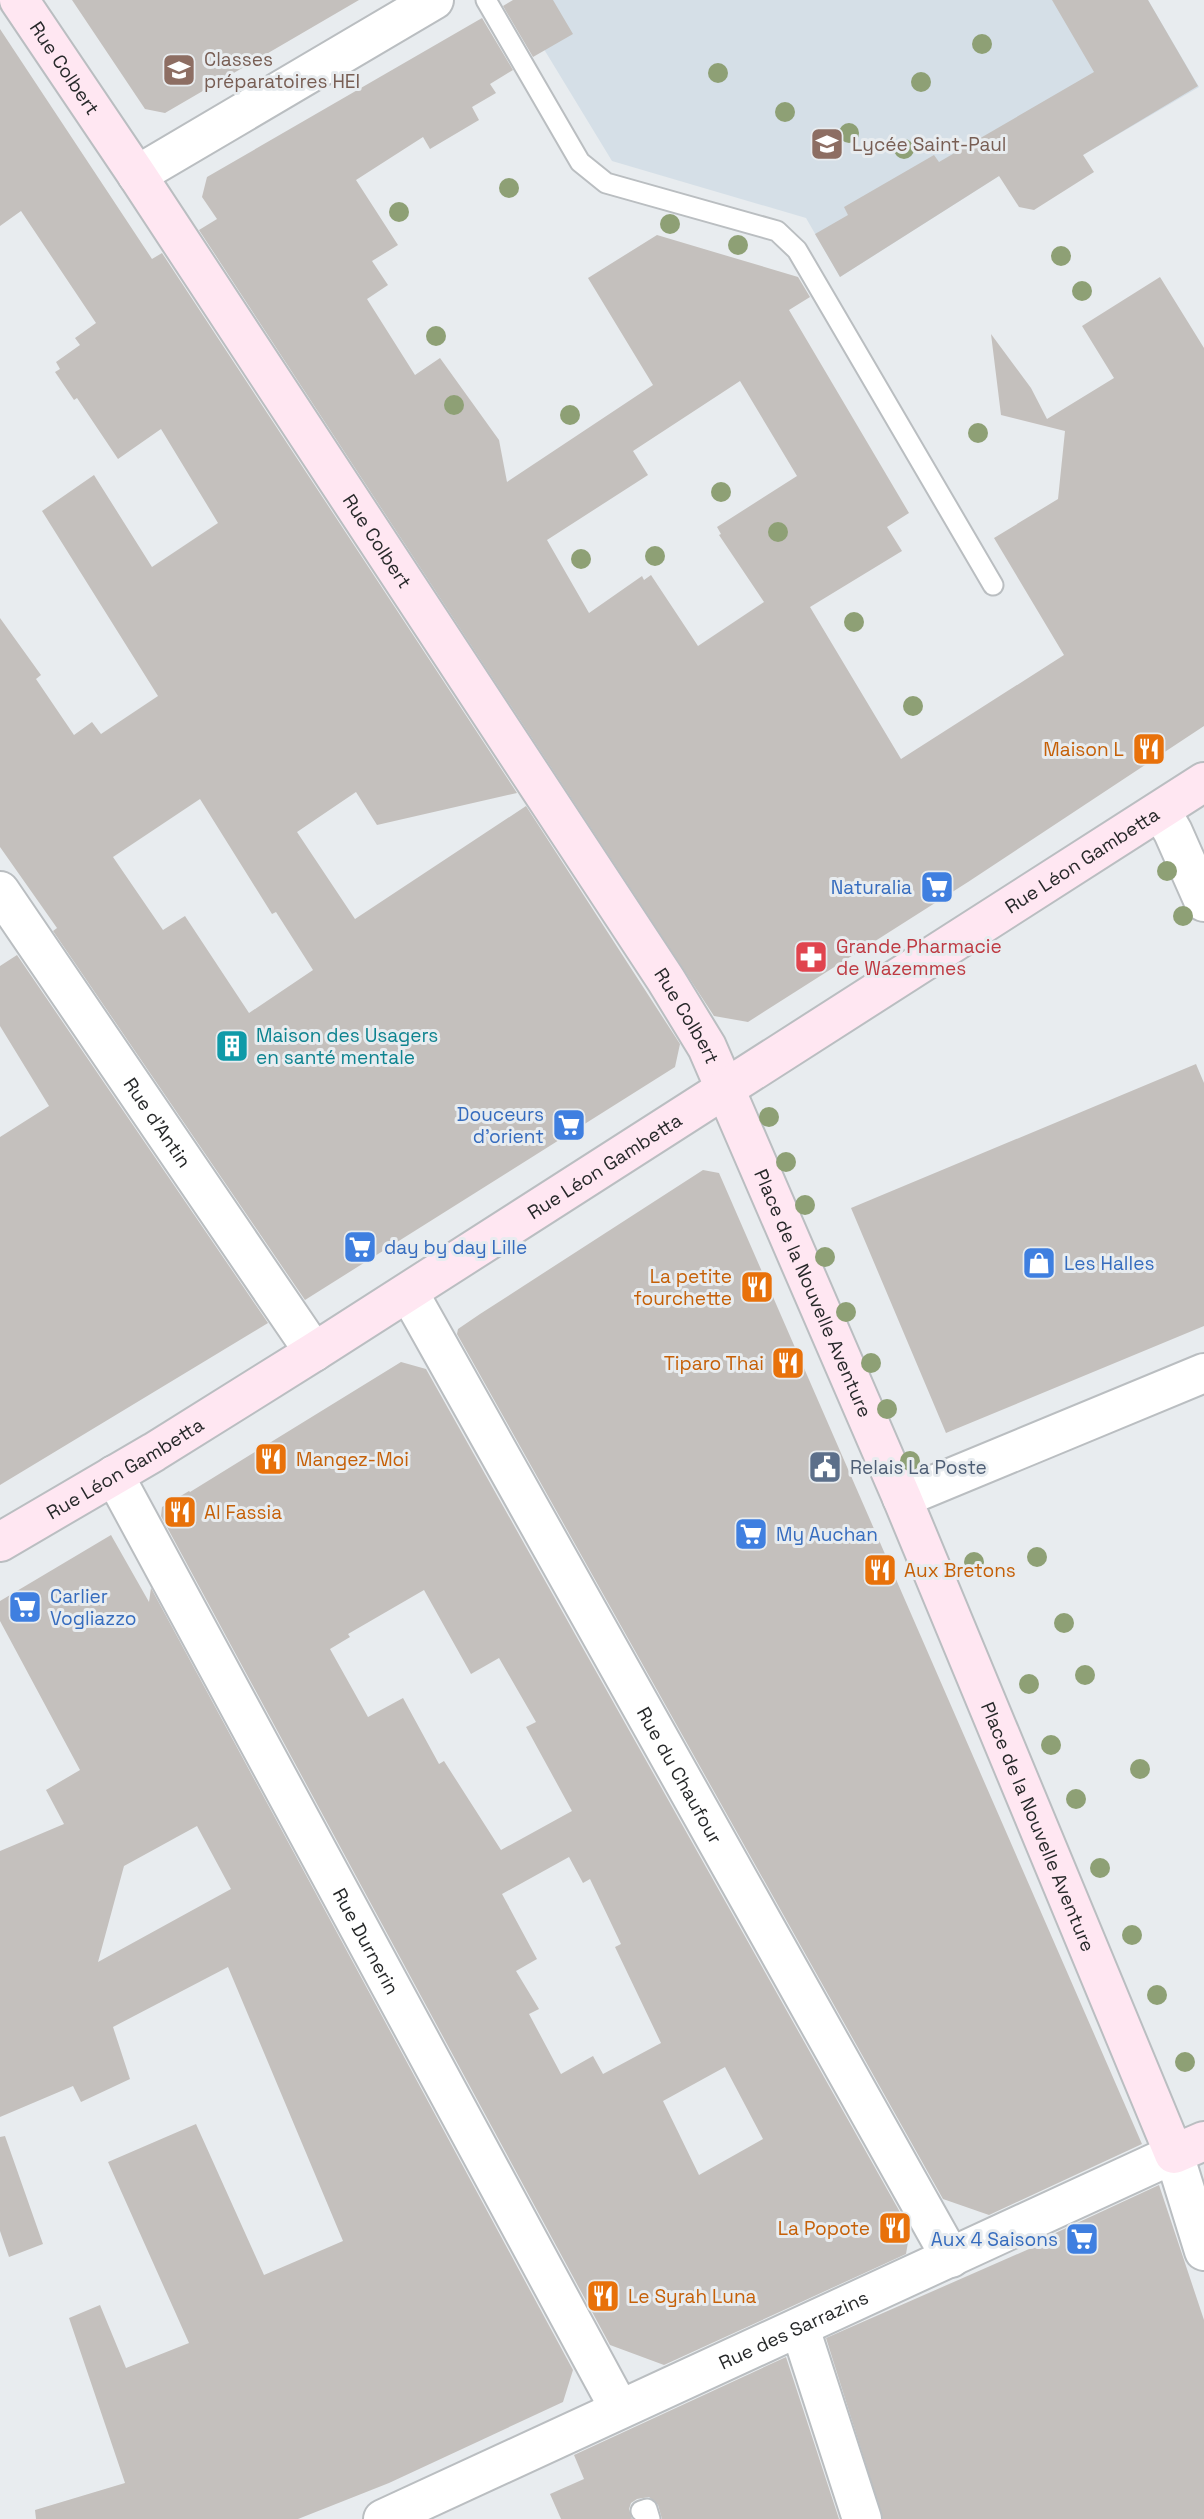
<svg xmlns="http://www.w3.org/2000/svg" width="1204" height="2519" viewBox="0 0 1204 2519" font-family="'Space Grotesk',sans-serif">
  <style>
    .built { fill: #d5dfe7 }
    .building { fill: #c4c0bd; fill-rule: evenodd }
    .lines { fill: none; stroke-linecap: round; stroke-linejoin: round }
    .lane-casing { stroke: #babec1; stroke-width: 23 }
    .street-casing { stroke: #babec1; stroke-width: 42 }
    .secondary-casing { stroke: #babec1; stroke-width: 42 }
    .lane { stroke: #fff; stroke-width: 19 }
    .street { stroke: #fff; stroke-width: 38 }
    .secondary { stroke: #ffe7f2; stroke-width: 38 }
    .tree { fill: #8ea075 }
    .labels { text-anchor: middle; dominant-baseline: central; stroke-width: 6; stroke-linejoin: round; paint-order: stroke }
    .education-label { font-size: 19px; fill: #785e54; stroke: #e8ecef; text-anchor: start }
    .street-label { font-size: 19px; fill: #27292a; stroke: #e8ecef }
    .food-label { font-size: 19px; fill: #c56008; stroke: #e8ecef; text-anchor: end }
    .shop-label { font-size: 19px; fill: #366cbe; stroke: #e8ecef; text-anchor: start }
    .health-label { font-size: 19px; fill: #be3a42; stroke: #e8ecef; text-anchor: start }
    .culture-label { font-size: 19px; fill: #0d838f; stroke: #e8ecef; text-anchor: start }
    .service-label { font-size: 19px; fill: #4e5e75; stroke: #e8ecef; text-anchor: start }
  </style>
  <rect width="100%" height="100%" fill="#e8ecef"/>
  <path class="built" d="M514,0H1148L1199,87L1083,155L999,176L840,277L806,218L612,161Z"/>
  <path class="building" d="M72,0H359L165,113L145,109Z
    M513,0H553L573,34L533,57L503,6Z
    M1052,0H1148L1198,86L1083,155L1094,172L1034,210L1019,207L999,176L840,277L815,234L848,215L844,207L934,155L939,162L1094,72Z
    M482,18L513,70L490,84L496,93L472,107L479,120L430,149L423,137L356,180L398,245L372,261L388,285L367,299L415,375L440,358L499,440L507,482L653,385L588,278L657,235L798,277L810,297L789,310L909,513L887,527L902,551L810,607L901,759L1064,655L994,538L1058,499L1065,431L1001,415L991,334L1031,388L1047,419L1114,378L1082,326L1160,277L1204,348V726L968,882L748,1022L714,1016L199,230L217,219L202,197L207,177ZM740,381L797,476L717,527L721,534L719,535L764,602L698,646L651,575L644,580L642,576L589,613L547,540L648,475L633,451Z
    M0,29L152,259L162,253L517,793L377,825L356,792L297,832L355,919L526,806L680,1044L675,1067L305,1300L53,931L57,928L0,847V618L41,675L36,679L74,735L92,722L101,734L158,696L42,511L94,475L152,567L218,523L161,429L118,459L77,398L74,400L55,372L60,369L56,362L80,345L75,338L96,323L21,211L0,226ZM200,799L272,914L276,912L313,970L249,1013L185,916L163,930L113,857Z
    M17,955L268,1323L0,1485V1137L49,1106L0,1026V966Z
    M1196,1064L1204,1083V1326L946,1433L851,1208Z
    M703,1170L719,1173L1142,2144L989,2215L943,2199L457,1334L458,1329L480,1314Z
    M401,1362L426,1369L910,2230L906,2254L664,2365L610,2345L161,1516L162,1507L189,1491L190,1492ZM424,1590L471,1674L499,1658L536,1722L526,1727L572,1811L501,1850L444,1761L439,1764L403,1698L368,1717L330,1649L350,1637L348,1634ZM569,1857L583,1883L590,1879L621,1944L615,1947L661,2043L603,2074L593,2056L561,2074L529,2014L539,2009L516,1971L537,1959L502,1894ZM725,2067L763,2139L699,2175L663,2101Z
    M111,1535L149,1602L151,1588L573,2370L563,2402L389,2483L298,2519H36L35,2510L125,2483L69,2318L100,2305L126,2368L189,2343L108,2162L196,2124L264,2275L343,2241L228,1967L113,2027L130,2079L81,2102L73,2086L0,2117V1851L64,1824L46,1790L80,1770L0,1621V1601ZM197,1826L231,1889L98,1962L124,1866Z
    M5,2136L43,2244L9,2257L0,2231V2137Z
    M1159,2185L1204,2320V2519H883L826,2338L1054,2238L1049,2236Z
    M786,2357L839,2519H662L658,2505L649,2497L637,2499L631,2503L629,2509L632,2519H561L550,2494L584,2479L574,2455Z"/>
  <g class="lines">
    <defs>
      <path id="lane" d="M486,0L580,162L606,183L777,231L797,250L993,585
        M641,2511L647,2509L650,2519"/>
      <g id="street">
        <path d="M137,175L434,0"/>
        <path d="M1161,811L1173,832L1204,902"/>
        <path id="s1" d="M0,891L314,1352"/>
        <path id="s2" d="M409,1293L951,2258"/>
        <path id="s3" d="M114,1475L619,2408"/>
        <path d="M902,1498L1204,1373"/>
        <path d="M800,2328L862,2519"/>
        <path id="s4" d="M383,2519L1174,2154L1204,2251"/>
      </g>
      <g id="secondary">
        <path id="s5" d="M19,0L137,175L666,980L707,1047L902,1498L1174,2154L1204,2141"/>
        <path id="s6" d="M0,1542L154,1452L314,1352L1204,782"/>
      </g>
    </defs>
    <use href="#lane" class="lane-casing"/>
    <use href="#street" class="street-casing"/>
    <use href="#secondary" class="secondary-casing"/>
    <use href="#lane" class="lane"/>
    <use href="#street" class="street"/>
    <use href="#secondary" class="secondary"/>
  </g>
  <g class="tree">
    <circle cx="982" cy="44" r="10"/>
    <circle cx="718" cy="73" r="10"/>
    <circle cx="921" cy="82" r="10"/>
    <circle cx="785" cy="112" r="10"/>
    <circle cx="849" cy="133" r="10"/>
    <circle cx="904" cy="149" r="10"/>
    <circle cx="509" cy="188" r="10"/>
    <circle cx="399" cy="212" r="10"/>
    <circle cx="670" cy="224" r="10"/>
    <circle cx="738" cy="245" r="10"/>
    <circle cx="1061" cy="256" r="10"/>
    <circle cx="1082" cy="291" r="10"/>
    <circle cx="436" cy="336" r="10"/>
    <circle cx="454" cy="405" r="10"/>
    <circle cx="570" cy="415" r="10"/>
    <circle cx="978" cy="433" r="10"/>
    <circle cx="721" cy="492" r="10"/>
    <circle cx="778" cy="532" r="10"/>
    <circle cx="655" cy="556" r="10"/>
    <circle cx="581" cy="559" r="10"/>
    <circle cx="854" cy="622" r="10"/>
    <circle cx="913" cy="706" r="10"/>
    <circle cx="1167" cy="871" r="10"/>
    <circle cx="1183" cy="916" r="10"/>
    <circle cx="769" cy="1117" r="10"/>
    <circle cx="786" cy="1162" r="10"/>
    <circle cx="805" cy="1205" r="10"/>
    <circle cx="825" cy="1257" r="10"/>
    <circle cx="846" cy="1312" r="10"/>
    <circle cx="871" cy="1363" r="10"/>
    <circle cx="887" cy="1409" r="10"/>
    <circle cx="910" cy="1461" r="10"/>
    <circle cx="1037" cy="1557" r="10"/>
    <circle cx="974" cy="1562" r="10"/>
    <circle cx="1064" cy="1623" r="10"/>
    <circle cx="1085" cy="1675" r="10"/>
    <circle cx="1029" cy="1684" r="10"/>
    <circle cx="1051" cy="1745" r="10"/>
    <circle cx="1140" cy="1769" r="10"/>
    <circle cx="1076" cy="1799" r="10"/>
    <circle cx="1100" cy="1868" r="10"/>
    <circle cx="1132" cy="1935" r="10"/>
    <circle cx="1157" cy="1995" r="10"/>
    <circle cx="1185" cy="2062" r="10"/>
  </g>
  <defs>
    <symbol id="university-square" viewBox="-11 -11 22 22"><rect x="-9" y="-9" width="18" height="18" rx="4" fill="#8d6e63" stroke="#e8ecef"/><path d="M0-5L7-2L0 1L-7-2ZM-4 1L0 2.5L4 1V4Q0 6-4 4Z" fill="#fff"/></symbol>
    <symbol id="school-square" viewBox="-11 -11 22 22"><rect x="-9" y="-9" width="18" height="18" rx="4" fill="#8d6e63" stroke="#e8ecef"/><path d="M0-5L7-2L0 1L-7-2ZM-4 1L0 2.5L4 1V4Q0 6-4 4Z" fill="#fff"/></symbol>
    <symbol id="restaurant-square" viewBox="-11 -11 22 22"><rect x="-9" y="-9" width="18" height="18" rx="4" fill="#e8710a" stroke="#e8ecef"/><path d="M-5-6h1v4h1v-4h1v4h1v-4h1v5L-1.5 .5V6h-2V.5L-5-1ZM5-6V6H3V1.5H1.5Q1.5-4 5-6Z" fill="#fff"/></symbol>
    <symbol id="supermarket-square" viewBox="-11 -11 22 22"><rect x="-9" y="-9" width="18" height="18" rx="4" fill="#3f7fe0" stroke="#e8ecef"/><path d="M-6-5.5h2.5l.6 2H6L4.5 2H-2.5L-4.4-4H-6ZM-1.5 3.2a1.3 1.3 0 1 0 .1 0ZM3 3.2a1.3 1.3 0 1 0 .1 0Z" fill="#fff"/></symbol>
    <symbol id="pharmacy-square" viewBox="-11 -11 22 22"><rect x="-9" y="-9" width="18" height="18" rx="4" fill="#e0444e" stroke="#e8ecef"/><path d="M-2-6h4v4h4v4h-4v4h-4v-4h-4v-4h4Z" fill="#fff"/></symbol>
    <symbol id="building-square" viewBox="-11 -11 22 22"><rect x="-9" y="-9" width="18" height="18" rx="4" fill="#0f9aa8" stroke="#e8ecef"/><path d="M-4-6H4V6H1V3H-1V6H-4ZM-2.5-4.3h1.7v1.8h-1.7ZM.8-4.3h1.7v1.8H.8ZM-2.5-1h1.7V.8h-1.7ZM.8-1h1.7V.8H.8Z" fill="#fff"/></symbol>
    <symbol id="shop-square" viewBox="-11 -11 22 22"><rect x="-9" y="-9" width="18" height="18" rx="4" fill="#3f7fe0" stroke="#e8ecef"/><path d="M-5-2.5h2.3a2.7 3.5 0 0 1 5.4 0H5L5.5 6h-11ZM-1.5-2.5h3a1.5 2.3 0 0 0-3 0Z" fill="#fff"/></symbol>
    <symbol id="civic-square" viewBox="-11 -11 22 22"><rect x="-9" y="-9" width="18" height="18" rx="4" fill="#5c6f8a" stroke="#e8ecef"/><path d="M-.6-6.5H3V-4.5H.6V-3L4-1V1h2V6H-6V1h2V-1L-.6-3ZM-1.2 2.5V6h2.4V2.5Z" fill="#fff"/></symbol>
  </defs>
  <g fill-rule="evenodd">
    <use href="#university-square" x="160" y="51" width="38" height="38"/>
    <use href="#school-square" x="808" y="125" width="38" height="38"/>
    <use href="#restaurant-square" x="1130" y="730" width="38" height="38"/>
    <use href="#supermarket-square" x="918" y="868" width="38" height="38"/>
    <use href="#pharmacy-square" x="792" y="938" width="38" height="38"/>
    <use href="#building-square" x="213" y="1027" width="38" height="38"/>
    <use href="#supermarket-square" x="550" y="1106" width="38" height="38"/>
    <use href="#supermarket-square" x="341" y="1228" width="38" height="38"/>
    <use href="#shop-square" x="1020" y="1244" width="38" height="38"/>
    <use href="#restaurant-square" x="738" y="1268" width="38" height="38"/>
    <use href="#restaurant-square" x="769" y="1344" width="38" height="38"/>
    <use href="#restaurant-square" x="252" y="1440" width="38" height="38"/>
    <use href="#civic-square" x="806" y="1448" width="38" height="38"/>
    <use href="#restaurant-square" x="161" y="1493" width="38" height="38"/>
    <use href="#supermarket-square" x="732" y="1515" width="38" height="38"/>
    <use href="#restaurant-square" x="861" y="1551" width="38" height="38"/>
    <use href="#supermarket-square" x="6" y="1588" width="38" height="38"/>
    <use href="#restaurant-square" x="876" y="2209" width="38" height="38"/>
    <use href="#supermarket-square" x="1063" y="2220" width="38" height="38"/>
    <use href="#restaurant-square" x="584" y="2277" width="38" height="38"/>
  </g>
  <g class="labels">
    <g class="education-label">
      <text x="204" y="59">Classes<tspan x="204" dy="22">préparatoires HEI</tspan></text>
      <text x="852" y="144">Lycée Saint-Paul</text>
    </g>
    <g class="street-label">
      <text stroke="none"><textPath href="#s5" startOffset="82">Rue Colbert</textPath></text>
      <text stroke="none"><textPath href="#s5" startOffset="649">Rue Colbert</textPath></text>
      <text stroke="none"><textPath href="#s6" startOffset="1279">Rue Léon Gambetta</textPath></text>
      <text stroke="none"><textPath href="#s5" startOffset="1216">Rue Colbert</textPath></text>
      <text stroke="none"><textPath href="#s1" startOffset="280">Rue d'Antin</textPath></text>
      <text stroke="none"><textPath href="#s6" startOffset="712">Rue Léon Gambetta</textPath></text>
      <text stroke="none"><textPath href="#s5" startOffset="1521">Place de la Nouvelle Aventure</textPath></text>
      <text stroke="none"><textPath href="#s6" startOffset="145">Rue Léon Gambetta</textPath></text>
      <text stroke="none"><textPath href="#s2" startOffset="553">Rue du Chaufour</textPath></text>
      <text stroke="none"><textPath href="#s5" startOffset="2100">Place de la Nouvelle Aventure</textPath></text>
      <text stroke="none"><textPath href="#s3" startOffset="530">Rue Durnerin</textPath></text>
      <text stroke="none"><textPath href="#s4" startOffset="452">Rue des Sarrazins</textPath></text>
    </g>
    <g class="food-label">
      <text x="1124" y="749">Maison L</text>
      <text x="732" y="1276">La petite<tspan x="732" dy="22">fourchette</tspan></text>
      <text x="764" y="1363">Tiparo Thai</text>
      <text x="296" y="1459" text-anchor="start">Mangez-Moi</text>
      <text x="204" y="1512" text-anchor="start">Al Fassia</text>
      <text x="904" y="1570" text-anchor="start">Aux Bretons</text>
      <text x="870" y="2228">La Popote</text>
      <text x="628" y="2296" text-anchor="start">Le Syrah Luna</text>
    </g>
    <g class="shop-label">
      <text x="912" y="887" text-anchor="end">Naturalia</text>
      <text x="544" y="1114" text-anchor="end">Douceurs<tspan x="544" dy="22">d'orient</tspan></text>
      <text x="384" y="1247">day by day Lille</text>
      <text x="1064" y="1263">Les Halles</text>
      <text x="776" y="1534">My Auchan</text>
      <text x="50" y="1596">Carlier<tspan x="50" dy="22">Vogliazzo</tspan></text>
      <text x="1058" y="2239" text-anchor="end">Aux 4 Saisons</text>
    </g>
    <g class="health-label">
      <text x="836" y="946">Grande Pharmacie<tspan x="836" dy="22">de Wazemmes</tspan></text>
    </g>
    <g class="culture-label">
      <text x="256" y="1035">Maison des Usagers<tspan x="256" dy="22">en santé mentale</tspan></text>
    </g>
    <g class="service-label">
      <text x="850" y="1467">Relais La Poste</text>
    </g>
  </g>
</svg>
